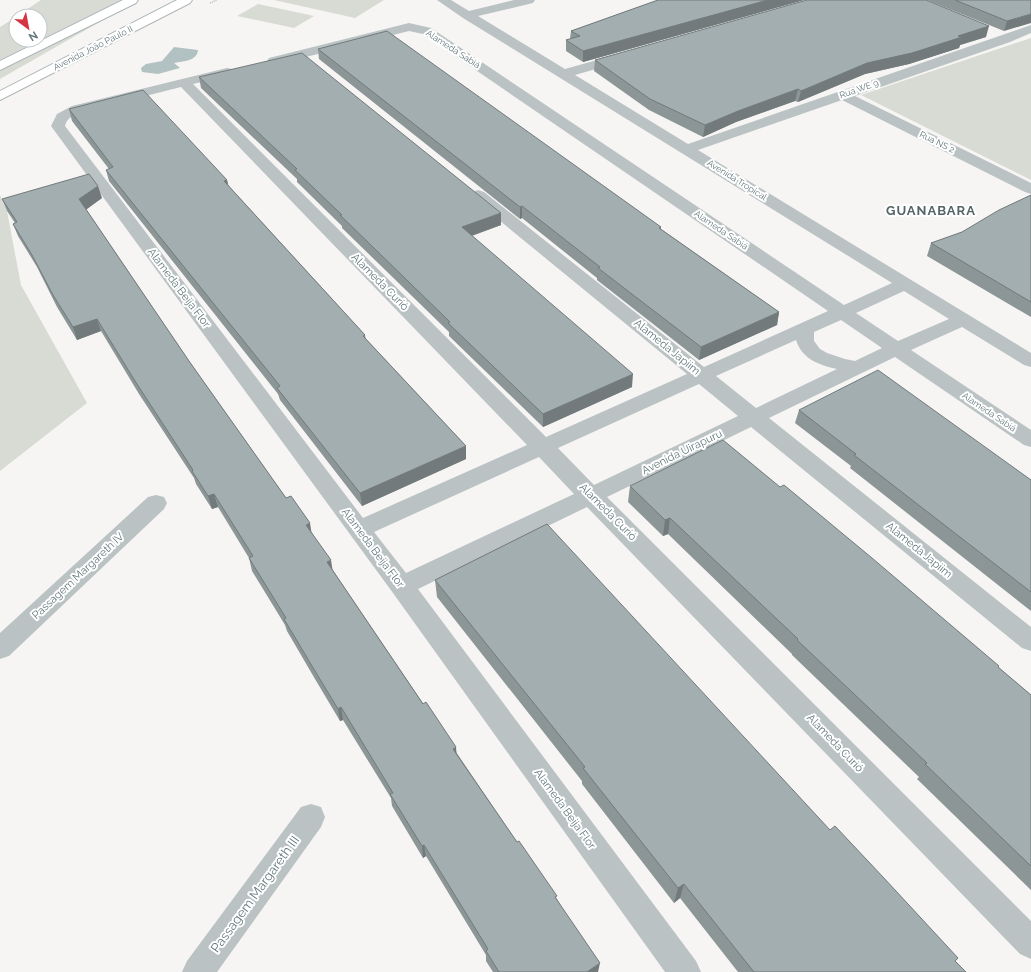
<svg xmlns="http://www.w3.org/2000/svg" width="1031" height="972" viewBox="0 0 1031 972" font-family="Raleway,sans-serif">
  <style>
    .green { fill: #d8dbd3 }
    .water { fill: #b2c2c2 }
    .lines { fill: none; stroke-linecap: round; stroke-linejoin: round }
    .primary-casing { stroke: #afb6b8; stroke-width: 2 }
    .path { stroke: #b6bbbc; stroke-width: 1.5; stroke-dasharray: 1 1; stroke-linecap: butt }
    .street { fill: #bbc2c3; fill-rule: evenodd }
    .primary { fill: #fff; fill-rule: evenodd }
    .wall { fill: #8c9697 }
    .shaded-wall { fill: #727a7b }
    .building { fill: #a3aeb0; stroke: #727a7b }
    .labels { text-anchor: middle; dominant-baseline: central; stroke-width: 4; stroke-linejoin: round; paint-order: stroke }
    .far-street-label { font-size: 9px; fill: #64797c; stroke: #fff }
    .street-label { font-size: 11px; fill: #64797c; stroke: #fff }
    .far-district-label { font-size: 13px; font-weight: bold; letter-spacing: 1px; fill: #556567; stroke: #fff }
    .near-street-label { font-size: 13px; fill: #64797c; stroke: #fff }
  </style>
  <rect width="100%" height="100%" fill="#f6f5f3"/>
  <path class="green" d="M41,0H138L0,79V27L16,17V40H40V16H17Z
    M274,0H384L355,18Z
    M258,4L314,16L294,28L237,16Z
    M1031,38V180L861,95Z
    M0,195L7,211L21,285L87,403L0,471Z"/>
  <path class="water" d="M174,47L198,50C197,61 184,61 174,63L180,68L158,74L142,72L141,68L146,64L162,61Z"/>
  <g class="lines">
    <defs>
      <path id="primary" d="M123,0H138L136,3L0,70V61Z
        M177,0H192L190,3L0,100V91Z"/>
    </defs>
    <use href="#primary" class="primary-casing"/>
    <path class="path" d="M210,3L217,0"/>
    <path class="street" d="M437,0H451L469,11L514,0H535L533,3L478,16L565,69L622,53L627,54L629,57L627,60L575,75L688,144L1031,25V33L1010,42L855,96L1031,183V194L1025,192L842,100L698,150L1031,353V367L1024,365L962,327L911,350L1031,430V447L1024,445L895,357L769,418L1031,627V651L1022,648L751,427L607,497L1031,921V959L1020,954L587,507L418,589L696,961L701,972H665L393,593L51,126L57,114L72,106L227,68L232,69L234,72L232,75L193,84L546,437L687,374L472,198L470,195L472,192L478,190L484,192L704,367L828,311L423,34L409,31L274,65L269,64L267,61L269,58L409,23L431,28L844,305L892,283L463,18ZM181,87L527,445L363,518L65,126C67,117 74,115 82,112ZM904,291L949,319L898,341L856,313ZM841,320L882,348L855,361L845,359L827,353L820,349L814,341V332ZM796,340C802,359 819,365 837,369L756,408L716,376ZM699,384L738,416L594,485L558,448ZM539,457L574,494L406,573L374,532Z
      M156,495L164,497L167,503L164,509L9,656L0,659V633L148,497Z
      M311,804L321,807L325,817L321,827L217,972H182L187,961L301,807Z"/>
    <use href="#primary" class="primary"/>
  </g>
  <path class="wall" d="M658,0H804L583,62L566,51V40L570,39L571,31Z
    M927,0H1031L1004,31Z
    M986,37L960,45L959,48L909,64L865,74L798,102L795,101L736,122L703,137L649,110L594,71L595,60Z
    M318,49L661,227V229L779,312L777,325L699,360L597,280V278L522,218L520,219L319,59Z
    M199,77L501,225L472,236L632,387L543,427L449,336V332L342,228V226L297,182V179L201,88Z
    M69,109L227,180L228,185L365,335L366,339L466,446V459L362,506L280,400L278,394L109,181L106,170L109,169L72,121Z
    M1031,195V317L927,256L931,243L962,232Z
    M102,198L86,209L189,361L286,498L312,533L332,569L517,842L557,899L598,972H493L486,961V955L426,856L423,858L392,806L391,798L343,720L340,721L315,679L287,631L285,625L252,571L249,558L218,507L212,509L196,484L194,478L139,394L101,331L77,340L57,307L37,267L18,236L13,224L15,223L7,211L2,199Z
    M799,410L1031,480V611L850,468L851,466L795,423Z
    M630,486L998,667L1031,695V890L917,779L919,777L792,655V654L668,534L663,536L628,502Z
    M435,580L830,830L966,972H738L680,898L674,903L582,784V781L437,597Z"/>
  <path class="shaded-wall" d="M768,0H804L583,62V51Z
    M1031,14V23L1004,31L1007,21Z
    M989,26L986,37L960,45L959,48L909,64L865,74L798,102L801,91L867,63Z
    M798,89L795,101L736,122L703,137L705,125L738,111Z
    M227,180L230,192L224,181Z
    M98,186L102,198L83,212L79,199Z
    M522,206V218L520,219V207Z
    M501,213V225L462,239V227Z
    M779,312L777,325L699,360L701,347Z
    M97,319L101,331L77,340L73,327Z
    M633,374L632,387L543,427V414Z
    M466,446V459L362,506L360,493Z
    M214,494L218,507L212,509L208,496Z
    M670,518L668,534L663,536L665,520Z
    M310,523L312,536L306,525Z
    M331,560L333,573L327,562Z
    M341,707L343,720L340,721L338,709Z
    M456,747L457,759L453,749Z
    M424,845L426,856L423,858L422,846Z
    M684,884L680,898L674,903L678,888Z
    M600,963L598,972H587Z"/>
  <path class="building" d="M658,0H768L583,51L566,40L580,36L571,31Z
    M807,0H926L989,26L958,36L962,37L912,53L867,63L801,91L798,89L738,111L705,125L650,99L595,60Z
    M955,0H1031V14L1007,21Z
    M387,31L661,227L659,228L779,312L701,347L598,268L600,267L522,206L520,207L318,49Z
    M302,53L501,213L462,227L633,374L543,414L448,323L450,322L340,215H342L295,170L297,169L199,77Z
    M143,90L227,180L224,181L365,335L363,336L466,446L360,493L277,388L280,386L106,170L113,167L69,109Z
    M89,174L98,186L79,199L189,361L286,498L291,496L310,523L306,525L331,560L327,562L423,704L426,702L456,747L453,749L517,842L519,841L557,896L555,897L600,963L587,972H499L486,951L488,949L424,845L422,846L390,794L393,793L341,707L338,709L312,666L284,619L286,618L249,558L253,556L214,494L208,496L192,471L193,470L135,381L97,319L73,327L53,295L32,255L13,224L17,222L2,199Z
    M1031,195V302L931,243L962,232L999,210Z
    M878,370L1031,480V592L854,455L856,454L799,410Z
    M723,440L780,487L784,485L872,558L999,666L998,667L1031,695V866L925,764L927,763L797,640L798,639L670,518L665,520L630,486Z
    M547,524L830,830L835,826L883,877L958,958L955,961L966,972H754L684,884L678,888L583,768L585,767L435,580Z"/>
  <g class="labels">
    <g class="far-street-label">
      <text transform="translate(93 48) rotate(-27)">Avenida João Paulo II</text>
      <text transform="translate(453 49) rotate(33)">Alameda Sabiá</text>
      <text transform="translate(859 89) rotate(-19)">Rua WE 9</text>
      <text transform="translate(937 142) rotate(26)">Rua NS 2</text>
      <text transform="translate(737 180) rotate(32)">Avenida Tropical</text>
      <text transform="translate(721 230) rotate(34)">Alameda Sabiá</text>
      <text transform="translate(989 412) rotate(34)">Alameda Sabiá</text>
    </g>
    <g class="street-label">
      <text transform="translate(380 282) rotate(45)">Alameda Curió</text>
      <text transform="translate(179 288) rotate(53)">Alameda Beija Flor</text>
      <text transform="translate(667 347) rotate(39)">Alameda Japiim</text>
      <text transform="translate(682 452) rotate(-26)">Avenida Uirapuru</text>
      <text transform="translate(608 512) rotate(45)">Alameda Curió</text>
      <text transform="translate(373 548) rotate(53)">Alameda Beija Flor</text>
      <text transform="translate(919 550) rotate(39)">Alameda Japiim</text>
      <text transform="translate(78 576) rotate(-43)">Passagem Margareth IV</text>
      <text transform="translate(835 743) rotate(46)">Alameda Curió</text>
      <text transform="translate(565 809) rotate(54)">Alameda Beija Flor</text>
    </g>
    <g class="far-district-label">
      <text x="931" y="210">GUANABARA</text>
    </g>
    <g class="near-street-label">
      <text transform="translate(255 894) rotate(-54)">Passagem Margareth III</text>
    </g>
  </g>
  <g transform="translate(28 28) rotate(148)"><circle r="19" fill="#ffffff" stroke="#c1c9cb"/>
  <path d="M0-3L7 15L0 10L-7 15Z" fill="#d53542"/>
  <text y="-6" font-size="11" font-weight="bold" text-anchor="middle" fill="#64797c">N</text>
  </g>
</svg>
